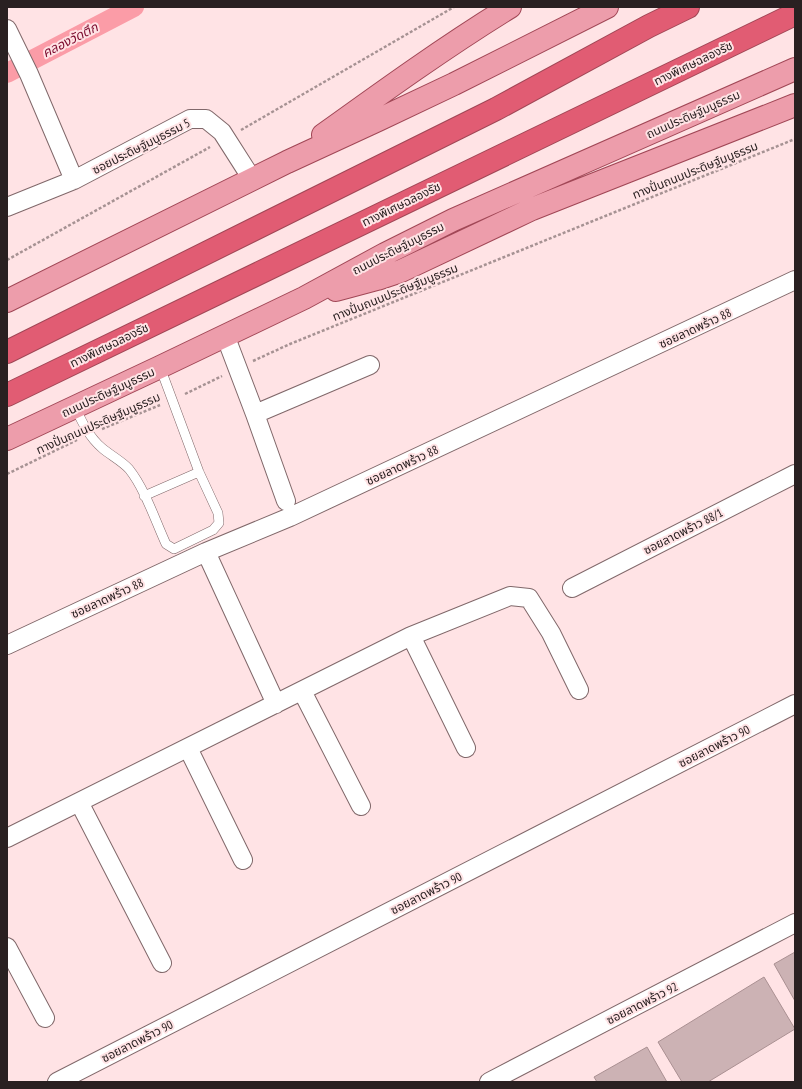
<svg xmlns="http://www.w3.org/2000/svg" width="802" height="1089" viewBox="0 0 802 1089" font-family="'PT Sans Narrow','Noto Sans Thai',sans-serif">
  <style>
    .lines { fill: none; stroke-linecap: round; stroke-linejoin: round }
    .canal { stroke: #fb9ca7; stroke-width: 20 }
    .building { fill: #ccb2b4; stroke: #aa9092 }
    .lane-casing { stroke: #80686a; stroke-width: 10 }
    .street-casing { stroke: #80686a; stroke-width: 20 }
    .primary-casing { stroke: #a14756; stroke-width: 24 }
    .highway-casing { stroke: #a14756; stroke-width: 24 }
    .path { stroke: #a69293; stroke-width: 2.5; stroke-dasharray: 3 2; stroke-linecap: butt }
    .lane { stroke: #fff; stroke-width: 9 }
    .street { stroke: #fff; stroke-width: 18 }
    .primary { stroke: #ed9dab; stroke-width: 22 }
    .highway { stroke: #e15c73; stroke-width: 22 }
    .labels { text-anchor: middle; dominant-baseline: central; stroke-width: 4; stroke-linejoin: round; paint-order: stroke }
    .street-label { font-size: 12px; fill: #292021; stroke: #ffe3e5 }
    .water-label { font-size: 13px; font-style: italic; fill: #7a082b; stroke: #ffe3e5 }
  </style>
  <rect width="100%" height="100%" fill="#ffe3e5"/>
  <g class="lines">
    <path class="canal" d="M7,73L134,7"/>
  </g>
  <path class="building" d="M795,952V1001L774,964Z
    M764,977L795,1029L708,1082H682L658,1042Z
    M647,1047L667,1082H597L594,1077Z"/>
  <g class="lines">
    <defs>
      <path id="lane" d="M75,407C82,422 89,437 102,448C110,455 122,461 129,469C145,489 155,520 166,544L174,549L213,530L219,523L218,513L199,472L160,367
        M144,496L199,472"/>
      <path id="street" d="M7,29L29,74L74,180L7,207
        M74,180L190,119H206L222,132L252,179
        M225,335L255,414L370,365
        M255,414L286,501
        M206,552L276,704
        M572,588L795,474
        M411,636L466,748
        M7,645L206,552L290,517L795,280
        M302,691L361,806
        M188,748L243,860
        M79,802L162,963
        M7,838L411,636L510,596L529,598L551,633L579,690
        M7,947L45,1018
        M57,1082L795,704
        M489,1082L795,923"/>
      <path id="primary" d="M323,135C384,91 445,47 510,7
        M336,290L377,279L401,271L532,209L795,105
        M7,301L287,162L378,120L454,84L607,7
        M7,439L160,367L304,298L385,254L453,220L795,69"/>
      <path id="highway" d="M7,352L496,109L649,26L688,7
        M7,395L795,14"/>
    </defs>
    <use href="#lane" class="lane-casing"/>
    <use href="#street" class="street-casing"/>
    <use href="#primary" class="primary-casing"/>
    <use href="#highway" class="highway-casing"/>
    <path class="path" d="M241,130L454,7
      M7,260L210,147
      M253,361L290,344L795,139
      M185,394L222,376
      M102,429L160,405
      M7,474L77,440"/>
    <use href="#lane" class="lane"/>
    <use href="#street" class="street"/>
    <use href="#primary" class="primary"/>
    <use href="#highway" class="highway"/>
  </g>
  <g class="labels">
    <g class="street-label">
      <text transform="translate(693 63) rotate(-26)">ทางพิเศษฉลองรัช</text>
      <text transform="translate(693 114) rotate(-24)">ถนนประดิษฐ์มนูธรรม</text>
      <text transform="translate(141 146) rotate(-27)">ซอยประดิษฐ์มนูธรรม 5</text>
      <text transform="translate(695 170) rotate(-22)">ทางปั่นถนนประดิษฐ์มนูธรรม</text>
      <text transform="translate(401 204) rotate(-26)">ทางพิเศษฉลองรัช</text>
      <text transform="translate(398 248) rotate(-27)">ถนนประดิษฐ์มนูธรรม</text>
      <text transform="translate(395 292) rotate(-22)">ทางปั่นถนนประดิษฐ์มนูธรรม</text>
      <text transform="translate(695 328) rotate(-25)">ซอยลาดพร้าว 88</text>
      <text transform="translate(109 345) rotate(-26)">ทางพิเศษฉลองรัช</text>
      <text transform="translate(108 392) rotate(-25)">ถนนประดิษฐ์มนูธรรม</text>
      <text transform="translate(98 423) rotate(-24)">ทางปั่นถนนประดิษฐ์มนูธรรม</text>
      <text transform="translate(402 465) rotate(-25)">ซอยลาดพร้าว 88</text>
      <text transform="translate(683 531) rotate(-27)">ซอยลาดพร้าว 88/1</text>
      <text transform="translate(107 598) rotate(-25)">ซอยลาดพร้าว 88</text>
      <text transform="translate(714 746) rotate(-27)">ซอยลาดพร้าว 90</text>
      <text transform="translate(426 893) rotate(-27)">ซอยลาดพร้าว 90</text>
      <text transform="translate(642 1003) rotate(-27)">ซอยลาดพร้าว 92</text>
      <text transform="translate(137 1041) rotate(-27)">ซอยลาดพร้าว 90</text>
    </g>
    <g class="water-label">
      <text transform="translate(70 40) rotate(-27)">คลองวัดตึก</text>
    </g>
  </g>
  <rect width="802" height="1089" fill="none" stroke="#292021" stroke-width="16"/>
</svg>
